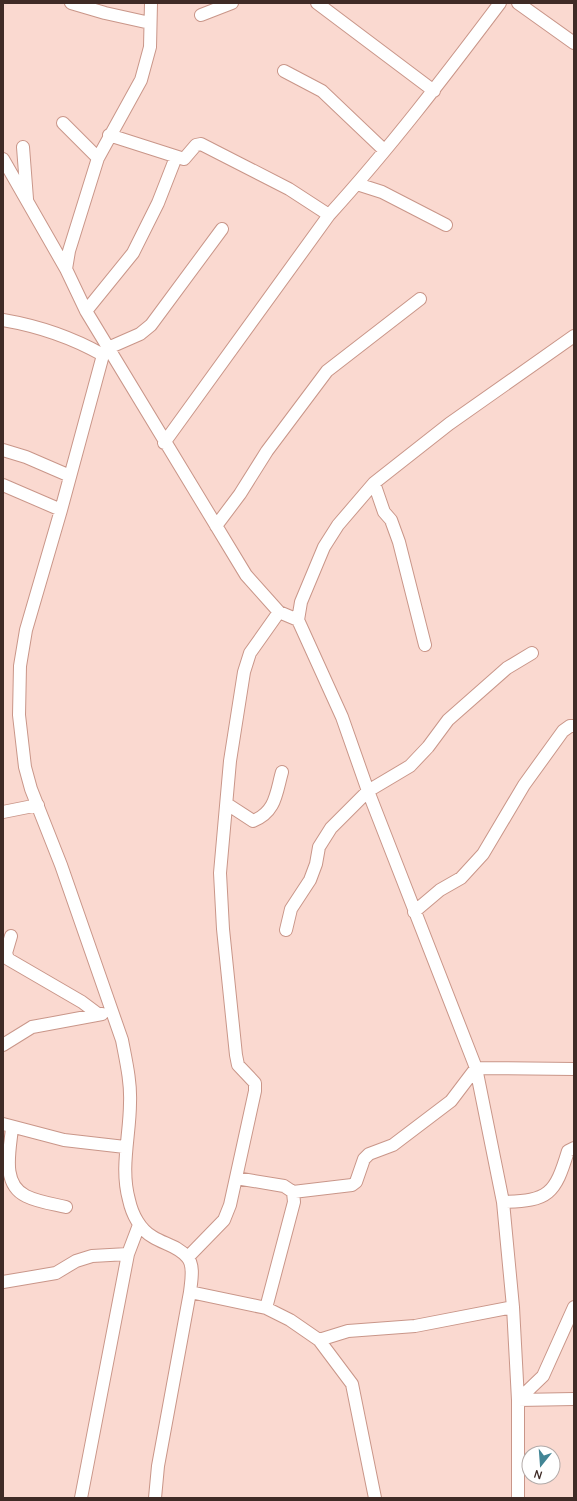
<svg xmlns="http://www.w3.org/2000/svg" width="577" height="1501" viewBox="0 0 577 1501" font-family="Manrope,sans-serif">
  <style>
    .lines { fill: none; stroke-linecap: round; stroke-linejoin: round }
    .street-casing { stroke: #c99689; stroke-width: 14 }
    .street { stroke: #fff; stroke-width: 12 }
  </style>
  <rect width="100%" height="100%" fill="#fad9d0"/>
  <g class="lines">
    <defs>
      <path id="street" d="M71,3L105,13L150,23
        M317,3L434,91
        M518,3L574,43
        M201,15L232,3
        M284,71L322,91L384,150
        M63,123L98,158
        M109,135L184,159L196,145L201,144L289,189L329,215
        M23,147L27,199
        M3,159L66,269L86,311L246,575L279,612L298,620
        M357,184L382,192L446,225
        M66,269L69,251L98,158L141,80L150,47L151,3
        M86,311L133,253L158,203L176,157
        M3,320C38,326 73,338 103,355
        M164,443L329,215C390,148 445,76 500,3
        M3,450L26,457L70,476
        M374,483L384,512L391,520L399,542L425,645
        M3,485L61,510
        M216,526L240,494L267,451L327,371L420,299
        M227,804L253,821C276,812 276,793 282,772
        M3,812L38,805
        M414,912L440,890L461,878L483,854L524,785L563,731L570,726H574
        M286,930L291,909L310,880L316,864L319,847L331,828L368,791L410,766L428,747L448,720L507,668L532,653
        M11,936L6,953L8,959L82,1002L98,1014
        M3,1045L32,1027L102,1014
        M3,1124L64,1140L125,1147
        M12,1128C10,1150 1,1184 26,1196C38,1202 53,1204 66,1207
        M236,1178L284,1186L293,1192L294,1202L266,1308
        M293,1192L352,1185L356,1182L364,1159L369,1154L393,1145L451,1101L476,1068L574,1069
        M503,1202C549,1201 555,1194 568,1151L574,1148
        M188,1257L224,1220L230,1205L255,1091V1083L238,1065L236,1055L223,929L220,873L230,761L244,672L250,653L279,612
        M3,1282L56,1273L76,1261L92,1256L128,1254
        M190,1292L266,1308L290,1320L319,1340L352,1384L375,1498
        M319,1340L348,1331L415,1326L513,1307
        M518,1400L543,1376L574,1307
        M518,1400L574,1399
        M81,1498L128,1254L139,1225
        M155,1498L158,1466L190,1292C191,1282 195,1265 187,1257C178,1246 164,1244 153,1237C140,1230 132,1214 129,1200C120,1168 130,1135 130,1103C131,1082 126,1061 122,1040L61,865L31,789L25,767L19,715L20,666L26,630L61,510L103,355L108,348L140,334L151,325L222,229
        M518,1498V1400L513,1307L503,1202L476,1068L368,791L342,717L298,620L301,602L324,547L338,525L374,483L449,424L574,336"/>
    </defs>
    <use href="#street" class="street-casing"/>
    <use href="#street" class="street"/>
  </g>
  <rect width="577" height="1501" fill="none" stroke="#3f2b26" stroke-width="8"/>
  <g transform="translate(541 1465) rotate(197)"><circle r="19" fill="#ffffff" stroke="#b2aaa8"/>
  <path d="M0-3L7 15L0 10L-7 15Z" fill="#428595"/>
  <text y="-6" font-size="11" font-weight="bold" text-anchor="middle" fill="#3f2b26">N</text>
  </g>
</svg>
